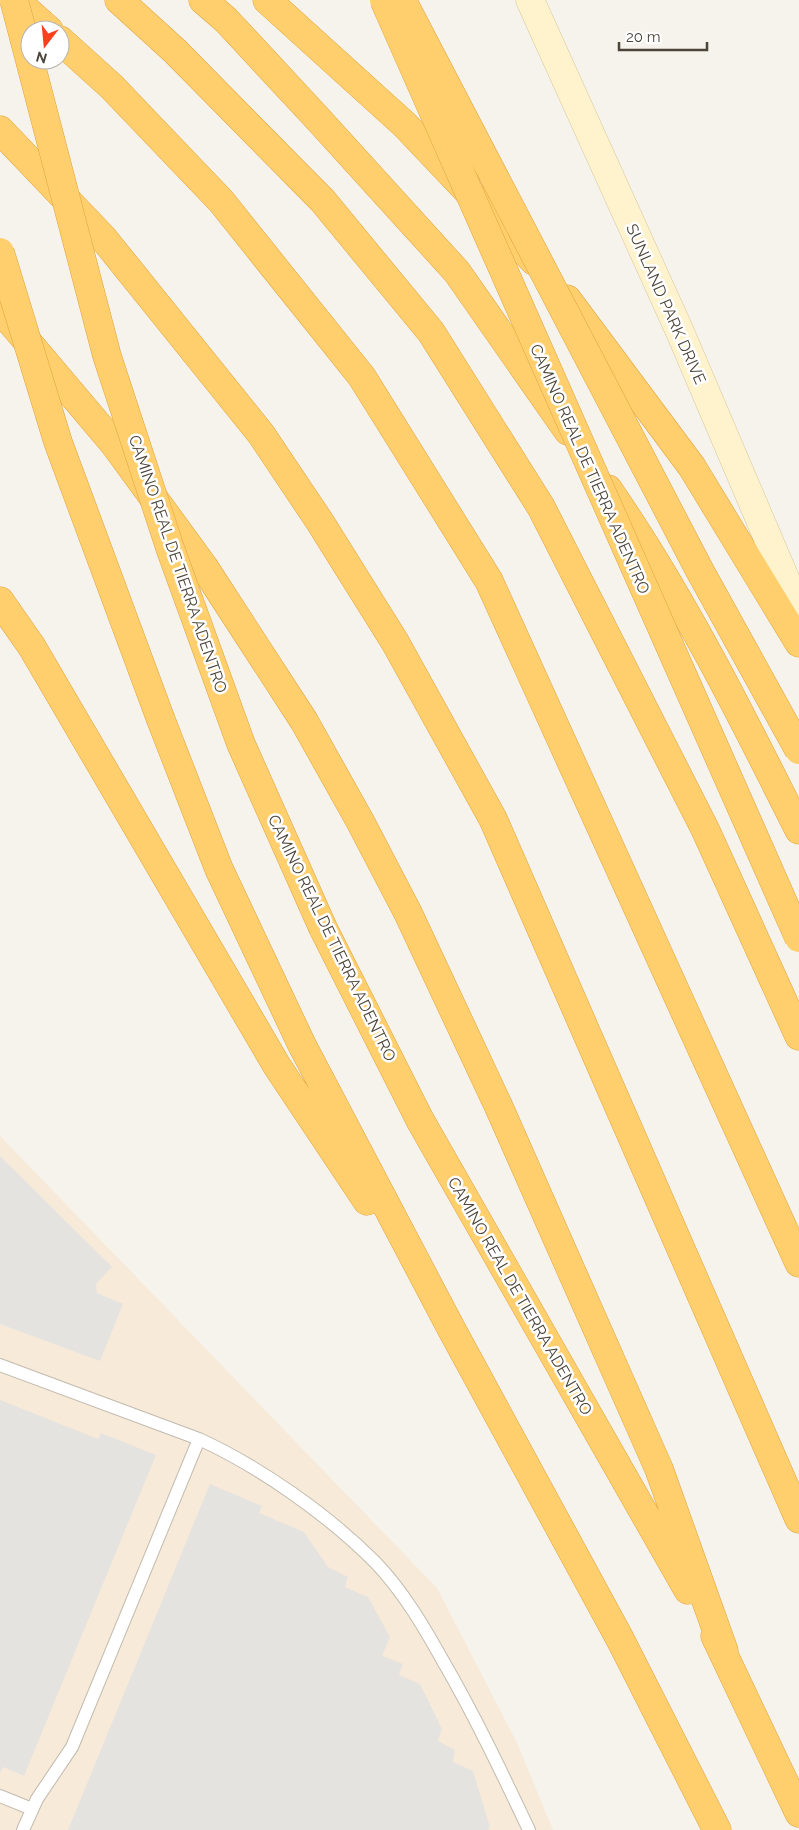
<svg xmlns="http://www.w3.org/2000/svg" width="799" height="1830" viewBox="0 0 799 1830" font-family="Raleway,sans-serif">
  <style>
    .commercial { fill: #f7ead8 }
    .parking { fill: #e5e3e0 }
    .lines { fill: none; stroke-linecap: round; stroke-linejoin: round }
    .lane-casing { stroke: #c2bbae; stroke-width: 14 }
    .secondary-casing { stroke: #d6c79b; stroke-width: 29 }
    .highway-casing { stroke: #e0a43c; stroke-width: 29 }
    .lane { stroke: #fff; stroke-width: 12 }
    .secondary { stroke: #fff3cd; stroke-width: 28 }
    .highway { stroke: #ffcf6e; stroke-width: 28 }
    .highway-bridge-casing { stroke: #e0a43c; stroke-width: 29; stroke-linecap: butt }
    .highway-bridge { stroke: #ffcf6e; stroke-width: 28 }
    .labels { text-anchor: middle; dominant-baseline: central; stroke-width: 5; stroke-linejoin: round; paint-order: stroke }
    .street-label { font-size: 16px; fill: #4b4439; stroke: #fff }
  </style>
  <rect width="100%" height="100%" fill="#f6f3ec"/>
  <path class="commercial" d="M0,1136L437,1588L517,1743L553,1830H0Z"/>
  <path class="parking" d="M0,1156L112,1267L96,1284L97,1293L123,1304L100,1361L0,1324Z
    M0,1400L98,1439L101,1433L156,1455L24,1776L3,1767L0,1773Z
    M210,1484L262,1506L259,1513L304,1532L328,1567L348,1577L345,1587L368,1597L390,1637L382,1656L403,1664L399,1675L420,1684L442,1729L438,1741L455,1750L453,1762L473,1771L490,1827L488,1830H68Z"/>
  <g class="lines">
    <defs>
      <path id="lane" d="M0,1365L199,1439C260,1467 327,1514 375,1562C403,1591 424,1627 443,1661C475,1716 502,1773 529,1830
        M0,1796L32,1809
        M23,1830L37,1799L72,1747L199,1439"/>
      <path id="secondary" d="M530,0L680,332L799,611"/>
      <path id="highway" d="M15,0L49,30
        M119,0L175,51L323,201L431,332L541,507L705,829L799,1036
        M203,0L226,20L318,119L457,272L568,431
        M267,0L405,125L534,261
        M60,40L112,87L221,201L362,377L489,581L799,1263
        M0,130L104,239L261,434L320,522L395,642L493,819L799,1519
        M567,299L692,467L799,643
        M0,309L115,445L204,567L304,721L360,821L408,913L498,1105L659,1469L724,1651
        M608,489C682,596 741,714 799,830
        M0,601L32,647L277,1066L367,1201
        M161,720L219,869L302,1045L452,1330L620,1639L717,1830
        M323,928L420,1120L688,1590
        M715,1636L799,1813"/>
    </defs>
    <use href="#lane" class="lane-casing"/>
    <use href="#secondary" class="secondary-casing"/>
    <use href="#highway" class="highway-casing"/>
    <use href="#lane" class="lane"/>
    <use href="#secondary" class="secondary"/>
    <use href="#highway" class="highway"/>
    <defs>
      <path id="highway-bridge" d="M14,0L107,356L170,548L241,744L323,928
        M384,0L799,938
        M402,0L700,571L799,750
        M0,252L58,442L161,720"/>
    </defs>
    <use href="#highway-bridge" class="highway-bridge-casing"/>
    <use href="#highway-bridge" class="highway-bridge"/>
  </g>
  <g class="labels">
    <g class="street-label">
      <text transform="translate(666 304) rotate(66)">SUNLAND PARK DRIVE</text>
      <text transform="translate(590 469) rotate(66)">CAMINO REAL DE TIERRA ADENTRO</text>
      <text transform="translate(178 564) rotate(71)">CAMINO REAL DE TIERRA ADENTRO</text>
      <text transform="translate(332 938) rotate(64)">CAMINO REAL DE TIERRA ADENTRO</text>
      <text transform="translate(520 1296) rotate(60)">CAMINO REAL DE TIERRA ADENTRO</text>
    </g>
  </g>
  <g transform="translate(45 45) rotate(196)"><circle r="24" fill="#ffffff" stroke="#b7b4b0"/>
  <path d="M0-4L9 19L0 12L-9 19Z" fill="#fc3f1d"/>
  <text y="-8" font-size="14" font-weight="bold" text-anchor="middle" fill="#4b4439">N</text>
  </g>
  <path d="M619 42v8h88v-8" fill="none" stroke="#4b4439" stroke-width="2.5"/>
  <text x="626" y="42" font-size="15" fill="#4b4439" stroke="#ffffff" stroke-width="4" paint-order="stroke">20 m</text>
</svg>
